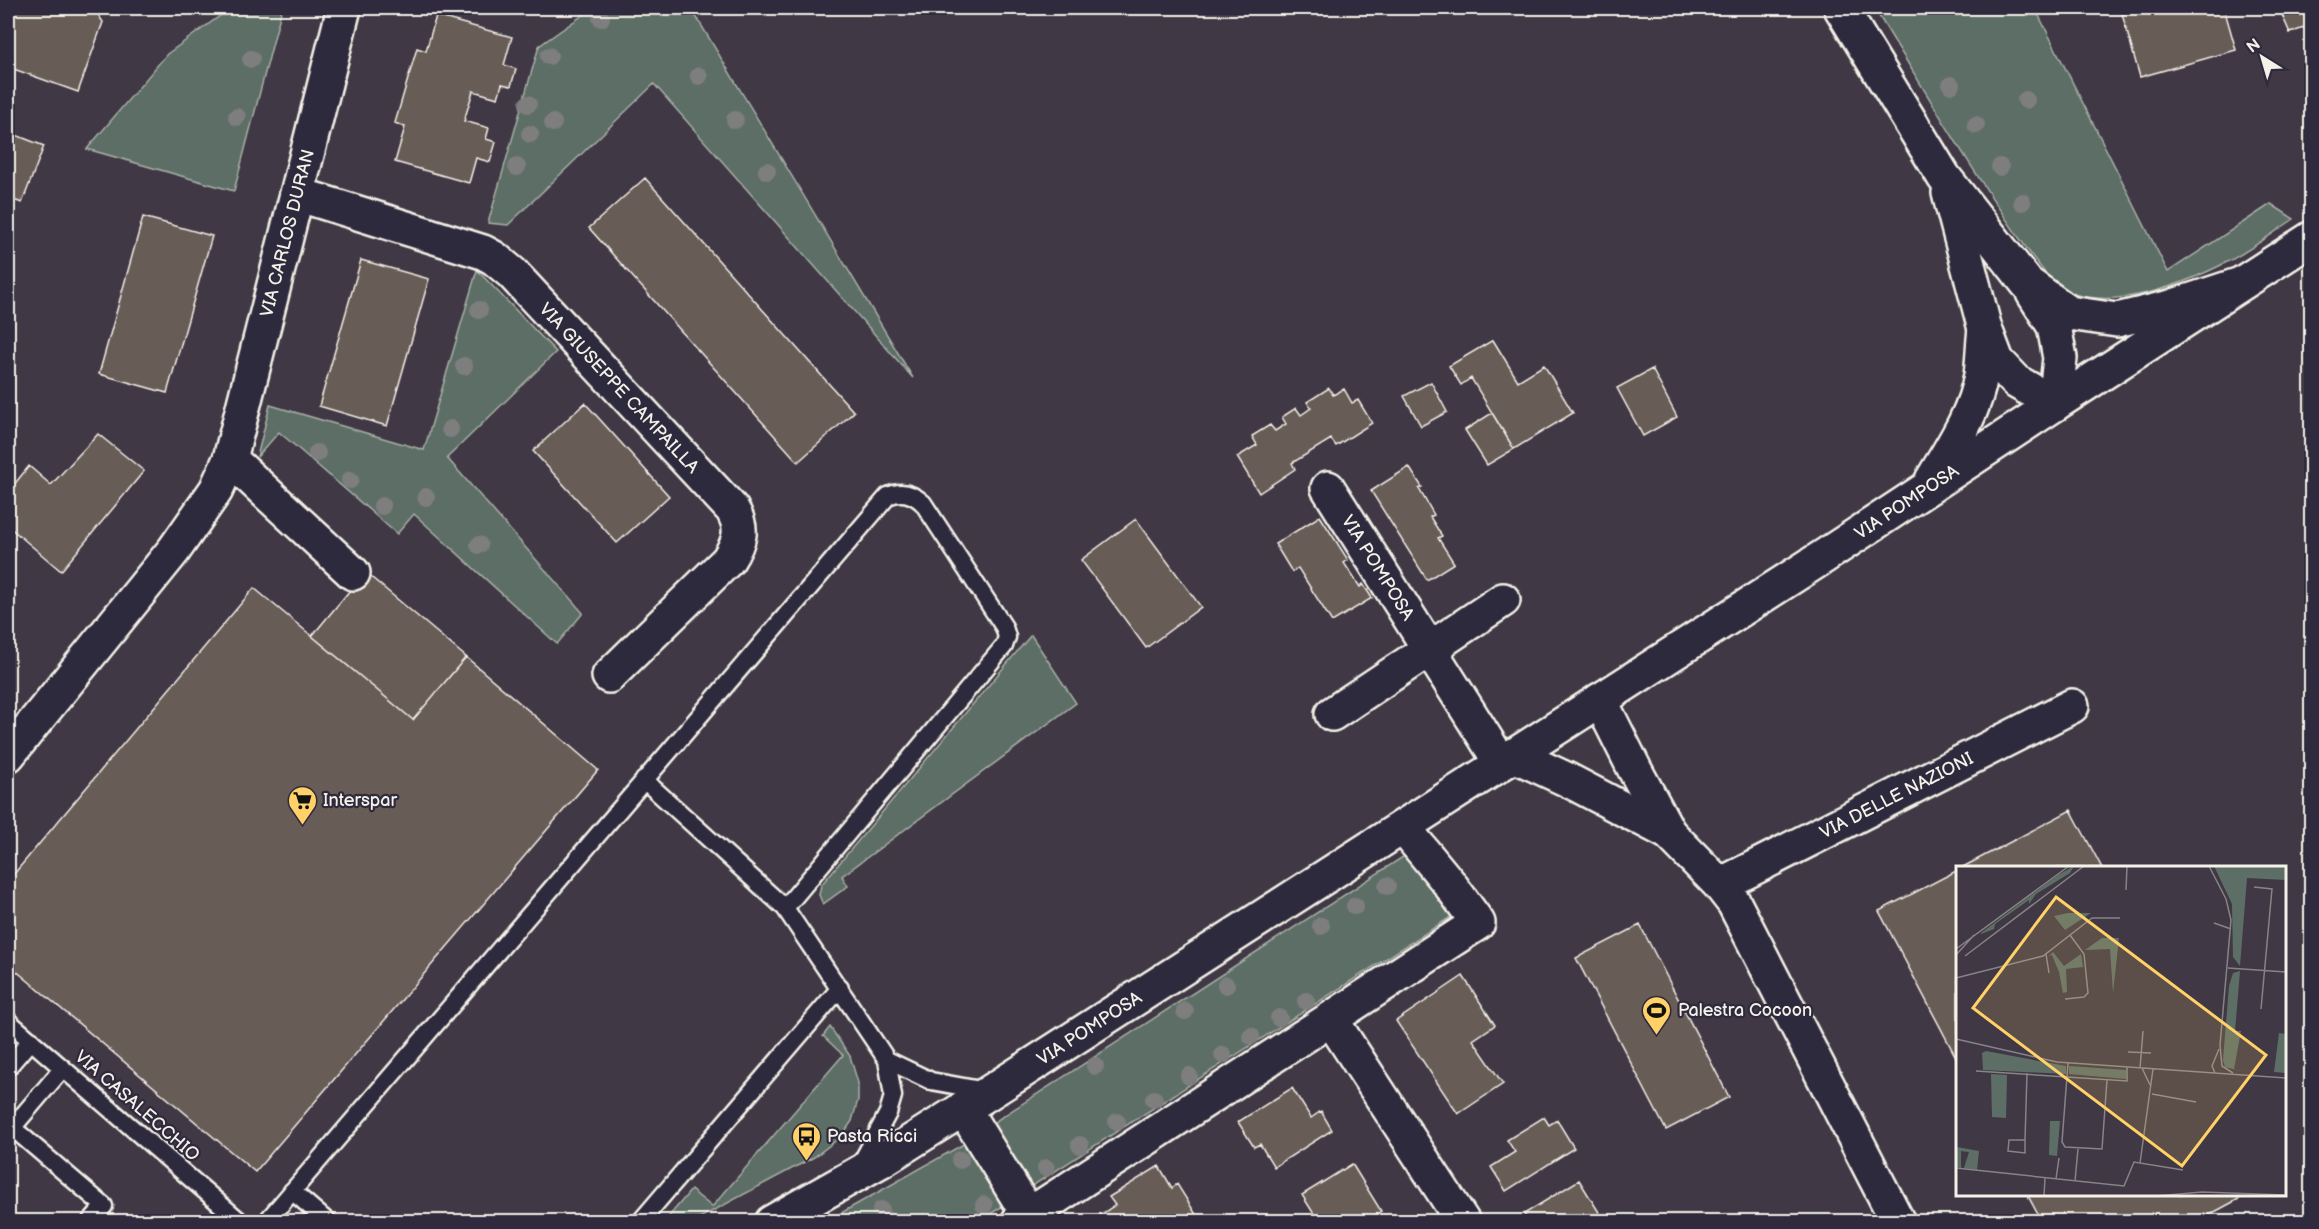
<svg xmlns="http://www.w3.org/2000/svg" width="2319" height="1229" viewBox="0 0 2319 1229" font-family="'Balsamiq Sans',sans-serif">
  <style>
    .green { fill: #5d6e66; stroke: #a8b0a7; stroke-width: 1.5 }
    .building { fill: #685c57; stroke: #f4f1e8; stroke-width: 1.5 }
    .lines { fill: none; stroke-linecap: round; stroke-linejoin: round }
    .service-casing { stroke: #f4f1e8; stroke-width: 21 }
    .minor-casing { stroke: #f4f1e8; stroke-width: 38 }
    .secondary-casing { stroke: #f4f1e8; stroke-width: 38 }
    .primary-casing { stroke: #f4f1e8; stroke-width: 38 }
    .service { stroke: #2f2a3d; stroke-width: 16 }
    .minor { stroke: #2f2a3d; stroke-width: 33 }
    .secondary { stroke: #2f2a3d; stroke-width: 33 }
    .primary { stroke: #2f2a3d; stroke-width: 33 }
    .tree { fill: #7e7e7f }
    .labels { text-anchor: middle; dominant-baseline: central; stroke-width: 4.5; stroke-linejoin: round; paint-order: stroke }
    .street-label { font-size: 18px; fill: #f4f1e8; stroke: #2f2a3d }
    .poi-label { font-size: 18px; fill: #f4f1e8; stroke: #2f2a3d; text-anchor: start }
    .inset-road { fill: none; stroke: #888386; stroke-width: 1.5 }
    .view { fill: #ffd166; fill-opacity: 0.15; stroke: #ffd166; stroke-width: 3 }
    .inset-edge { fill: none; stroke: #f4f1e8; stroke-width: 3 }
  </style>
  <rect width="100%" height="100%" fill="#403945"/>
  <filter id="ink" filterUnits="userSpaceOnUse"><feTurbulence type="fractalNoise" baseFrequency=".0167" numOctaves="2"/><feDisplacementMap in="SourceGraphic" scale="12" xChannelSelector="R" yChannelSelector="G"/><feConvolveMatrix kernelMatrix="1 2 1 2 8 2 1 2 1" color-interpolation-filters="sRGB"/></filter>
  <g filter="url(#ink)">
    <path class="green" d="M231,8H282L234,191L87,149L167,54Z
      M593,8H691L913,378L654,84L508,225L488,223L539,46Z
      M1874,8H2035L2168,272L2271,204L2294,219C2273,233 2252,249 2229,261C2185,284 2112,313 2064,290C2050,283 2029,252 2020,239C1967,164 1922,85 1874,8Z
      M477,270L556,352L447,458L583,613L557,644L414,514L397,534L279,432L257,457L270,405L424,450Z
      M1031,635L1076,703L842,876L848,886L823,904L819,895L821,885Z
      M1412,851L1457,913L1029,1188L991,1124Z
      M830,1027L850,1056L858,1083V1100L852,1121L842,1136L814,1157L694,1221H665L691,1190L712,1207L843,1055L823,1036Z
      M969,1141L1008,1203L979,1221L825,1222Z"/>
    <path class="building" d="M16,8H94L103,22L78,92L8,67V30Z
      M2146,8H2224L2236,50L2140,77L2122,14Z
      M2279,8H2312V25L2290,33Z
      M436,16L512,37L504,65L516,69L511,86L502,84L498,98L473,91L464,121L489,128L486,139L496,142L490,162L476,158L469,183L395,162L405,127L395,123L417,48L426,51Z
      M8,132L44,146L22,203L8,198Z
      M645,178L854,412L798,462L589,228Z
      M143,217L212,236L167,393L99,374Z
      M361,260L429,279L387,426L319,406Z
      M1493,340L1518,381L1544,365L1573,413L1514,449L1471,378L1461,385L1449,366Z
      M1652,369L1677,417L1643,436L1617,388Z
      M1431,382L1447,412L1421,426L1404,396Z
      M1329,388L1333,395L1344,389L1352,403L1358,400L1372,423L1336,446L1331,439L1292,463L1295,469L1259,493L1237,457L1257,445L1252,436L1270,425L1275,431L1286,424L1282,417L1296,408L1301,415L1311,408L1307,402Z
      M585,403L669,496L617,543L533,451Z
      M1492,413L1514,449L1487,465L1465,430Z
      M98,434L144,471L61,571L8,526V492L29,466L51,485Z
      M1409,467L1422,487L1419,489L1434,515L1430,517L1442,536L1438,538L1454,563L1427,580L1371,491Z
      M1320,516L1348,560L1344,563L1360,587L1363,584L1372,598L1332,622L1298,568L1292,572L1275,544Z
      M1136,519L1201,607L1146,648L1081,560Z
      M365,572L466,657L413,720L312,636Z
      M254,588L413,720L466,657L598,770L255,1172L8,964V881Z
      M2071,810L2102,868H1961Z
      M1958,870V1061L1879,911Z
      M1640,925L1729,1097L1666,1130L1576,958Z
      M1463,976L1495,1025L1473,1040L1503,1084L1458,1114L1396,1021Z
      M1292,1088L1311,1118L1321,1111L1332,1130L1274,1167L1260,1144L1254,1147L1238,1122Z
      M1544,1117L1549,1125L1557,1120L1574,1148L1506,1191L1491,1167L1515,1152L1507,1140Z
      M1352,1164L1381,1211L1365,1222H1319L1302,1195Z
      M1159,1166L1172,1188L1177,1184L1197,1216L1189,1222H1099L1096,1218L1115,1205L1109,1197Z
      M1579,1180L1605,1222H1529L1524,1214Z
      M2027,1194H2248L2196,1222H2042Z"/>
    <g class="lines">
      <defs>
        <path id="service" d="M644,780L785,908L887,1060
          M8,1021L241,1222
          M8,1067L31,1040
          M8,1124L104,1206L90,1222
          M12,1128L63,1068
          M859,1167L888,1113L893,1096L887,1060L931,1081L986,1091
          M292,1191L328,1222
          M266,1222L888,496C901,490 912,493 923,503L1004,627L1007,637L1004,646L785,908
          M640,1222L840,988"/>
        <g id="minor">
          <path id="s1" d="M297,194L483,252L494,258L512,273L732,509C744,529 740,541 728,560L609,676"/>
          <path d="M230,459L353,573"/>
          <path id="s2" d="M1328,488L1501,763"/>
          <path d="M1600,700L1635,770L1669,833L1720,885L1734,903L1898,1222"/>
          <path d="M1332,714L1503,600"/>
          <path id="s3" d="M8,755L174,550L216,490L230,459L344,8"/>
          <path d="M1514,755L1568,780L1669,833"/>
          <path id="s4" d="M1720,885L2072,706"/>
          <path d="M1331,1019L1463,1222"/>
          <path d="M963,1108L1033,1222"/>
          <path d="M1018,1222L1478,923L1449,883L1403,827"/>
        </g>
        <g id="secondary">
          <path d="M1932,480C1951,448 1975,413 1981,375C1983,360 1983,344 1985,329"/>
          <path id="s5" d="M772,1222L882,1160L990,1092L1823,557L2055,404"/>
        </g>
        <path id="primary" d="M1841,8L1944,177L2027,283L2069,313L2117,320L2171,307L2238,285
          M1949,193L1985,329L1997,361L2017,382L2055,404
          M2033,293L2054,326L2060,358L2055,404
          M2055,404L2312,238"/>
      </defs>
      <use href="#service" class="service-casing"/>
      <use href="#minor" class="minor-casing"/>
      <use href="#secondary" class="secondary-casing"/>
      <use href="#primary" class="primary-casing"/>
      <use href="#service" class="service"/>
      <use href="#minor" class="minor"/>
      <use href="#secondary" class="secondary"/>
      <use href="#primary" class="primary"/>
    </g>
    <g class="tree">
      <circle cx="601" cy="18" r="9"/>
      <circle cx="549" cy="56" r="9"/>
      <circle cx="251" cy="59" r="9"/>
      <circle cx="699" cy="76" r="9"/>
      <circle cx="1951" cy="85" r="9"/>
      <circle cx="2026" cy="100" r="9"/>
      <circle cx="528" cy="104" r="9"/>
      <circle cx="237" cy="117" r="9"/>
      <circle cx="735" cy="120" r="9"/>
      <circle cx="553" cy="123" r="9"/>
      <circle cx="1976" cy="125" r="9"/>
      <circle cx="530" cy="134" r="9"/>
      <circle cx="517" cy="167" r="9"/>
      <circle cx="2000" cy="167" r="9"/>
      <circle cx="767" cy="171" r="9"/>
      <circle cx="2022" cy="202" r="9"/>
      <circle cx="479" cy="310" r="9"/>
      <circle cx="464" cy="366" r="9"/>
      <circle cx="450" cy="429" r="9"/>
      <circle cx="317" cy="453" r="9"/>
      <circle cx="350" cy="480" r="9"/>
      <circle cx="426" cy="497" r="9"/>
      <circle cx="382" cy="506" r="9"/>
      <circle cx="479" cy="545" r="9"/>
      <circle cx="1387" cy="886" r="9"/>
      <circle cx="1355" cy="906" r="9"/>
      <circle cx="1321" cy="926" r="9"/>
      <circle cx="1226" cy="985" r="9"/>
      <circle cx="1306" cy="1001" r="9"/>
      <circle cx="1185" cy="1011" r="9"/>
      <circle cx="1279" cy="1018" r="9"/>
      <circle cx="1251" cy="1036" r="9"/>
      <circle cx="1223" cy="1055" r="9"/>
      <circle cx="1095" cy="1066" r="9"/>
      <circle cx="1189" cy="1076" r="9"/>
      <circle cx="1154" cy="1099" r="9"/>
      <circle cx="1117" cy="1122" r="9"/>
      <circle cx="1080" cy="1145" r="9"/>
      <circle cx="960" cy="1160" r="9"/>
      <circle cx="1046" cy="1168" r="9"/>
      <circle cx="984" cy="1205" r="9"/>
      <circle cx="881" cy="1210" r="9"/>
    </g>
  </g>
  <defs>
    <symbol id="supermarket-pin" viewBox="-11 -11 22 30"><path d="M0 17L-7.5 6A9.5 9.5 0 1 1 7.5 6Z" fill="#ffd166" stroke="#2f2a3d"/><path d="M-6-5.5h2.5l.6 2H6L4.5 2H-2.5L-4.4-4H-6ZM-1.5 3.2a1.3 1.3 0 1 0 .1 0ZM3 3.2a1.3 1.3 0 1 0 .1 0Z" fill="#111"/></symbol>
    <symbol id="stadium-pin" viewBox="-11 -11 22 30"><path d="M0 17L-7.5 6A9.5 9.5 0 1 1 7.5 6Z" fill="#ffd166" stroke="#2f2a3d"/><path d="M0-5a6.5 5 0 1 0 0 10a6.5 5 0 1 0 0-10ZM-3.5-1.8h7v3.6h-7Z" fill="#111"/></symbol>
    <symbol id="bus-pin" viewBox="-11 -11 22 30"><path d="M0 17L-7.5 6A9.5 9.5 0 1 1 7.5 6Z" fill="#ffd166" stroke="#2f2a3d"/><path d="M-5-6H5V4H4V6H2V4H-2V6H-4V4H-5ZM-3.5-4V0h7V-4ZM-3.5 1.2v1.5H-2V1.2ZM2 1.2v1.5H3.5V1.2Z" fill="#111"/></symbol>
  </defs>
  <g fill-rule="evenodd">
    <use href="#supermarket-pin" x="286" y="784" width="33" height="45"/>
    <use href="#stadium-pin" x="1640" y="994" width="33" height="45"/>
    <use href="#bus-pin" x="790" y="1120" width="33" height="45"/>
  </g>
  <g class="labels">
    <g class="street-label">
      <text stroke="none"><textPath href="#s3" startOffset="604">VIA CARLOS DURAN</textPath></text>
      <text stroke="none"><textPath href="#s1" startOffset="388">VIA GIUSEPPE CAMPAILLA</textPath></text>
      <text stroke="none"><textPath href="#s5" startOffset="1344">VIA POMPOSA</textPath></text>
      <text stroke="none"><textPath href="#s2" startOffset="94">VIA POMPOSA</textPath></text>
      <text stroke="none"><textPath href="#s4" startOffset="198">VIA DELLE NAZIONI</textPath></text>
      <text stroke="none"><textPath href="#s5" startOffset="372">VIA POMPOSA</textPath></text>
      <text transform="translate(137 1106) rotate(41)">VIA CASALECCHIO</text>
    </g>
    <g class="poi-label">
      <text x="323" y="800">Interspar</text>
      <text x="1678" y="1010">Palestra Cocoon</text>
      <text x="827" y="1136">Pasta Ricci</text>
    </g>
  </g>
  <g transform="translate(1956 866)">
    <rect width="330" height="330" fill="#403945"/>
    <path d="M118,0L114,7L80,28L73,38V34L39,58L38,63L25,68V67L102,9ZM258,0H330V14L291,12L284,100L277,91L276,38ZM112,47H135L109,64L98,50ZM146,72H163L157,127L154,83L129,84ZM97,86L108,100L125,88L127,101L110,103L111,126L107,127L103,106L96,89L93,90ZM284,105L279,165H285L278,203L293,207L269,201L267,194L273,120L277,107ZM323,167L330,168V207L318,206ZM30,185L110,200V208L27,204L26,187ZM113,200L170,204V213L113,208ZM35,208L51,209L50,252L36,251ZM94,255H104L101,290L93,289ZM1,281L23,285L21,304L8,302L13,286L5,285V302L0,301Z" fill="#5d6e66"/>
    <path class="inset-road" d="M253,0L270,33L275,54L264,179L266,200L277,207M298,21L316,23L305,143M170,24L171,0M258,57L275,63M0,83L113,0M90,88L93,107M0,89L18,69M9,90L128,0M272,102L330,106M0,112L87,90L136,52H164M109,133L128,131L132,127L128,88L114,69M0,173L101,196L330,212M172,186L195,187M112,197L106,276L109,281L146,283L151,214M184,202L187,165M186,202L194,219M20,205L171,215V201M259,207L256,200L263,183M196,228L240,236M69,274H53L52,285L69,287V274L71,207M184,297L197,203M0,302L168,320L178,296L227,304M100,313L103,292M119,315L122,283M88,330L89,312M200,330L246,326L330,329"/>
    <path class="view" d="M100,31L310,189L226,300L17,142Z"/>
    <rect width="330" height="330" class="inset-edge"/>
  </g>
  <rect width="2319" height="1229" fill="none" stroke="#2f2a3d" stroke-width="30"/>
  <rect x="15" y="15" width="2289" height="1199" fill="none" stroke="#f4f1e8" stroke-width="2" filter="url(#ink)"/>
  <g transform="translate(2262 57) rotate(323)" stroke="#2f2a3d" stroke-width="4.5" paint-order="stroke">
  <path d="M0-4.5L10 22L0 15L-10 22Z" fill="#f4f1e8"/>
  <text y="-9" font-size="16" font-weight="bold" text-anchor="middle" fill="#f4f1e8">N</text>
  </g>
</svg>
